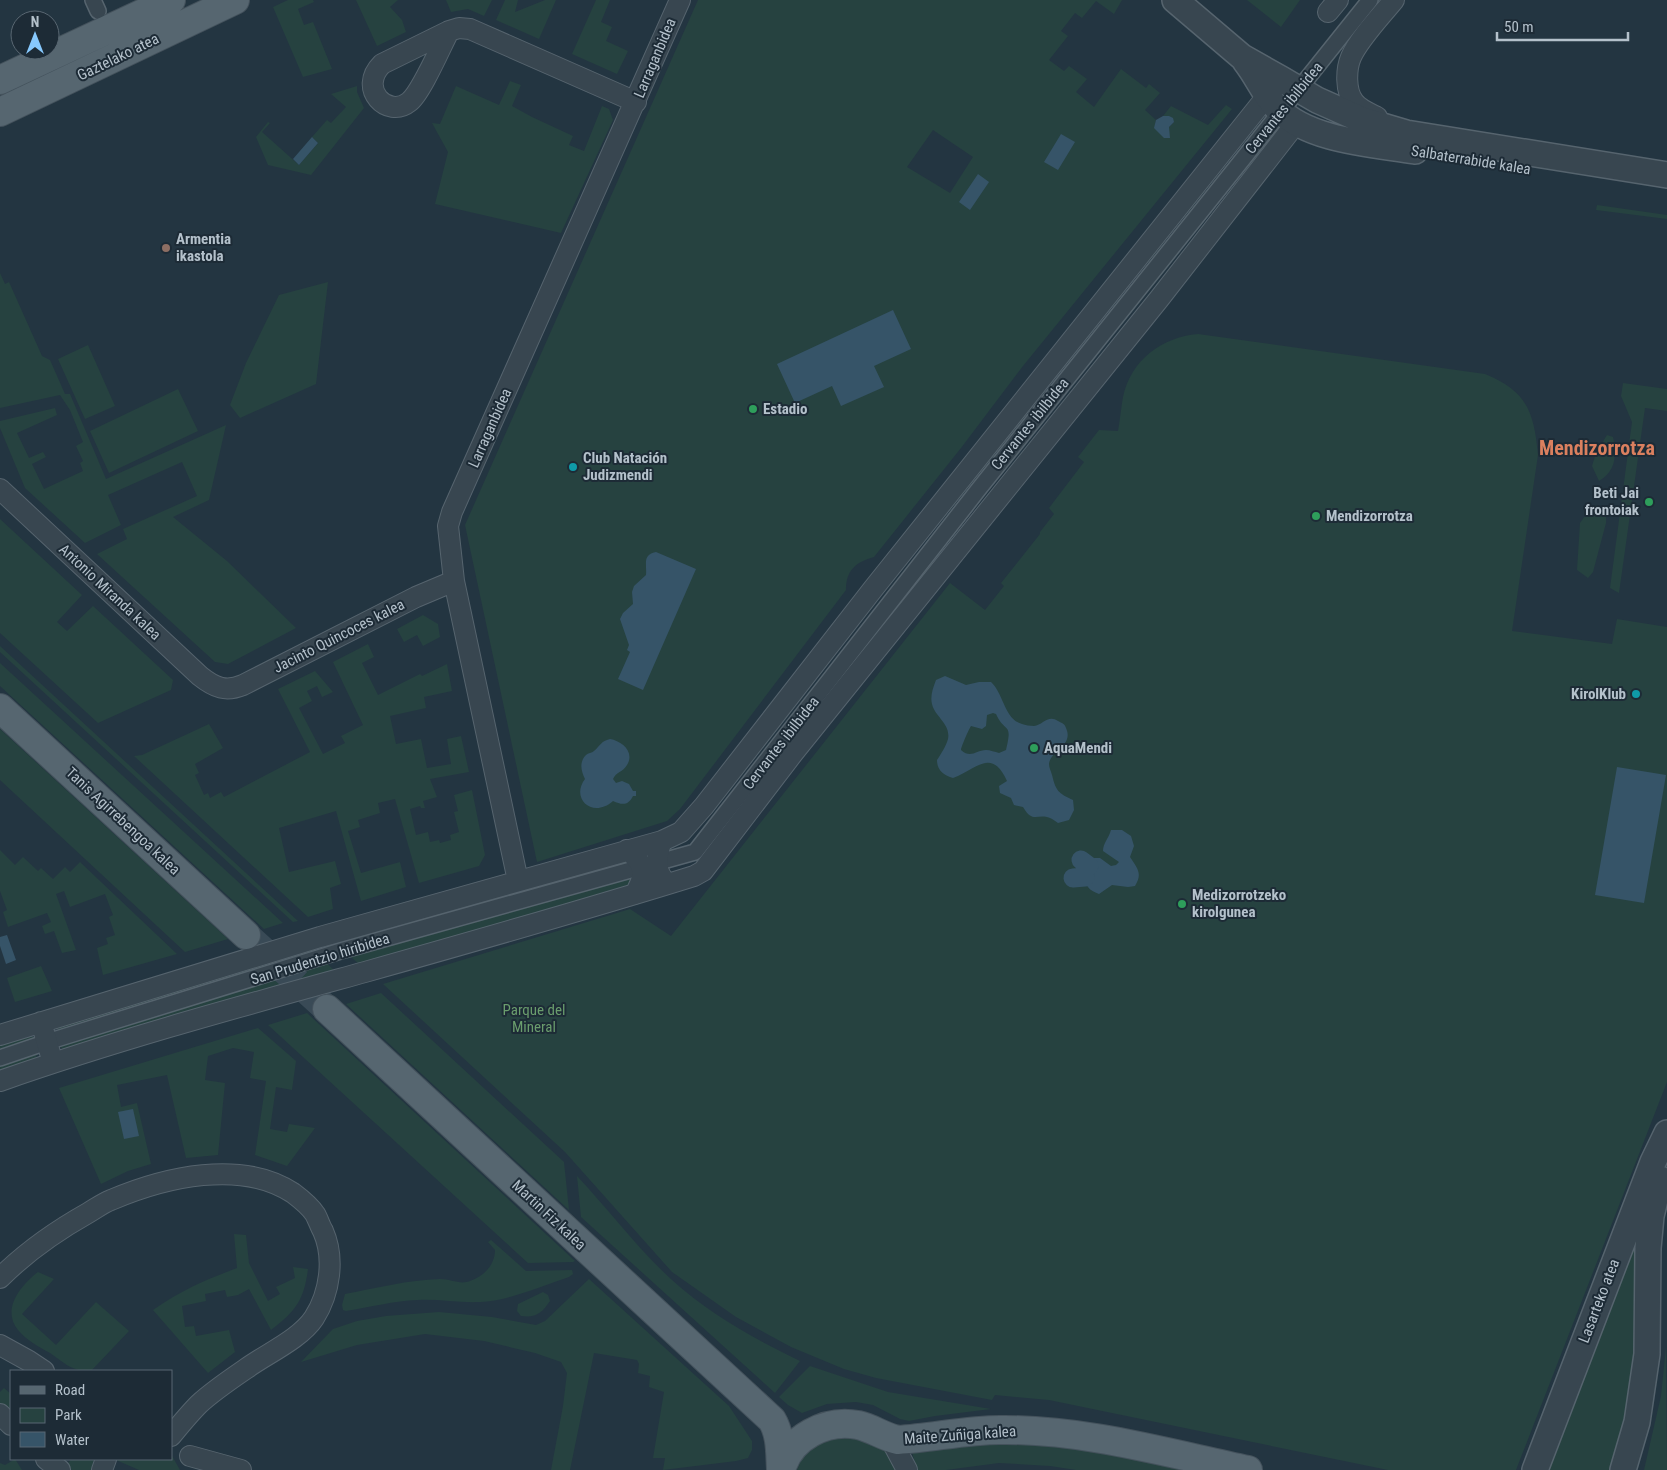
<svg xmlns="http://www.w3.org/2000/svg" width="1667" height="1470" viewBox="0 0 1667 1470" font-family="'Roboto Condensed',sans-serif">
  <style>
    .green { fill: #264240; fill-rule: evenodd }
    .water { fill: #365468; fill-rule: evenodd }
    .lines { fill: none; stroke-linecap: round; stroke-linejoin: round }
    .canal { stroke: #365468; stroke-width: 19 }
    .primary-tunnel { stroke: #394a56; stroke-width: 28; stroke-dasharray: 28 14; stroke-linecap: butt }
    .pedestrian-casing { stroke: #56646e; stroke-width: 18 }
    .minor-casing { stroke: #56646e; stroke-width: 22 }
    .tertiary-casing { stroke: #56646e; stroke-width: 28 }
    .primary-casing { stroke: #44525c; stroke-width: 30 }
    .pedestrian { stroke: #384650; stroke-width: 15 }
    .minor { stroke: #384650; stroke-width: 20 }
    .tertiary { stroke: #384650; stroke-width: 25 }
    .primary { stroke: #566670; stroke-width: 28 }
    .education-dot { fill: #8d6e63; stroke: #1d2b36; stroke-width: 2 }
    .leisure-dot { fill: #2e9e5b; stroke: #1d2b36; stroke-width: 2 }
    .culture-dot { fill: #0f9aa8; stroke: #1d2b36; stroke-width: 2 }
    .labels { text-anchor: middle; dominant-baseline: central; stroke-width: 4; stroke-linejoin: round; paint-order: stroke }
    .street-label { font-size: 15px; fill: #b4c1cb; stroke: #1d2b36 }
    .poi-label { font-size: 15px; font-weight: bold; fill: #b4c1cb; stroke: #1d2b36; text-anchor: start }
    .park-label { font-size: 15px; fill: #6a9d6d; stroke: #1d2b36 }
    .district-label { font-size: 20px; font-weight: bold; fill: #db805f; stroke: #1d2b36 }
  </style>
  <rect width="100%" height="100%" fill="#233541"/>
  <path class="green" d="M288,0H313L314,2L298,9L304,25L313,22L332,69L303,77L273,7Z
    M356,0H398L390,7L402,20L406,32L377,46Z
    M446,0H492L484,16L468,9L451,12Z
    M505,0H518L515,12L545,0H556L539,39L496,20Z
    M596,0H610L601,22L612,27L606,41L628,51L617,74L572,54Z
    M698,0H1122L1114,14L1096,1L1082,18L1075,13L1061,31L1068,36L1049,60L1064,71L1069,66L1087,79L1076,92L1094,107L1121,69L1146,88L1149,84L1160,93L1145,110L1156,120L1155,128L1169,127L1174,122L1169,116H1163L1171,106L1208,125L1226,105L1232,109L1023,366L961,448L874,557C856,562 846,570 846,590L680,809L667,821L537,862L465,525ZM933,130L973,157L950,193L907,167Z
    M1247,0H1300L1281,27Z
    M510,81L521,85L512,106L532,117L573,136L569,145L584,151L602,106L609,109L613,120L561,233L435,204L448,152L432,123L440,124L456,86L499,105Z
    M357,86V92L364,108L311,175L268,165L256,137L268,122L270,123L262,132L299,165L318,143L312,137L327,120L331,123L346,107L331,94Z
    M1597,205L1667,215V219L1596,210Z
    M0,273L5,284L9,282L42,356L50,360L65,394H70L106,479L226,425L209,500L173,517L227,561L296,628L228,664L215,662L97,554L127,539L123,529L197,496L182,462L108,495L121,525L85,543L25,488L0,428V421L55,408L57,415L17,433L29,458L43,452L46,457L32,464L44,489L83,471L80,463L83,461L76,446L83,442L70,410L60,395L0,408Z
    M328,282L316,384L240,418L230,405L246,363L279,295Z
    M1198,334L1485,374C1527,391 1534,412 1538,455L1512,631L1612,644L1617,619L1667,627V1082L1516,1470H1388L1049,1400L995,1395L992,1400L876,1378L844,1369L791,1347L736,1317L672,1272L565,1152L383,984L630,909L671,936L950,583L985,610L1004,586L1001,583L1040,534V532L1054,514L1049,508L1084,462L1078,457L1099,430L1118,431C1120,420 1121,408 1123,397C1131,360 1162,337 1198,334Z
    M88,345L115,406L85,419L58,359Z
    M1623,383L1667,389V411L1645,408L1619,593L1610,588L1632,422L1621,396Z
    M178,389L198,431L109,473L90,431Z
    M1607,435L1613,437C1617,455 1616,471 1599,481L1592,466L1596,453Z
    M1593,505L1601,506L1606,509V523L1593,572L1588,578L1577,570L1580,523Z
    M0,519L82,595L57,622L67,631L93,606L173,680L171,690L98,723L0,633Z
    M423,615L438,624L440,637L423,646L417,635L404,642L397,629Z
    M368,644L374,657L362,663L378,695L420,674L422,676L447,664L452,691L424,697L426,708L390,716L396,744L421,739L427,768L451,764L447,739L461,736L469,772L430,779L437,797L423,801L425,808H421L420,806L410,809L416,835L428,832L430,842L439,840L440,843L451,840L450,835L459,832L454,812L458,811L454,795L472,790L485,855L479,866L419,883L395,799L378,803L380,813L358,820L360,827L348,831L361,873L400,862L406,887L361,901L336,811L279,828L289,872L335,861L341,884L330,888L333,909L308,917L134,756L142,755L209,724L223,748L195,764L199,773L195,775L204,795L208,793L210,798L221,792L224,797L310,752L278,689L315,671L333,692L322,697L317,686L307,691L312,701L299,708L323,754L345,743L341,736L363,725L333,662Z
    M0,646L298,921L293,922L0,652Z
    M0,663L283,923L264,929L0,686Z
    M0,729L228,939L185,952L0,780Z
    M0,850L15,865L23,857L38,871L41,868L53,879L65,867L70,872L80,862L177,954L103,975L97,948L108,944L106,938L115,935L109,917L113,915L105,894L70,907L64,891L56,894L76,950L62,953L54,931L45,934L42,926L51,922L47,913L8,927L3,912L7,910L0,891Z
    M625,855L639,884L360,965L334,942Z
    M313,950L337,973L64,1050L58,1045L54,1036L61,1023Z
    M41,966L52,991L15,1002L7,978Z
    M381,993L564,1162L569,1210L346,1004Z
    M307,1013L575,1261L573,1262L528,1263L268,1025Z
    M258,1028L296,1061L292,1090L276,1087L270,1129L287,1132L289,1124L315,1128L287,1166L255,1155L266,1081L250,1078L254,1052L233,1048L208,1056L205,1080L225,1083L218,1155L186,1158L167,1075L117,1085L121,1107L137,1103L151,1164L128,1171L101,1184L59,1088Z
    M29,1033C34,1038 36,1040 37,1046C42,1066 14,1070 0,1075V1042Z
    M577,1176C609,1210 637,1248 672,1280C710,1314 754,1339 800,1361L775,1393L581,1217Z
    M1639,1213L1640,1350L1618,1470H1541Z
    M234,1234L246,1235L249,1263L268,1301L280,1294L276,1287L295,1278L293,1267L308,1269C304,1300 296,1311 271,1330L249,1289L238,1295L227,1297L225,1290L205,1294L206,1301L182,1306L185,1327L194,1326L196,1336L229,1330L235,1352L208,1373L153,1310C182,1290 205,1280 237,1268Z
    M491,1240L526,1271L572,1270L573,1274L569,1277C542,1286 508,1301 480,1302C460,1303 439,1299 418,1300C394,1301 370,1307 346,1311L343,1310L342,1305L345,1294C376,1288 408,1280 440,1279C451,1279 460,1285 470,1281C484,1276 495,1265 495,1250L488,1242Z
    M38,1272L54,1279L22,1314L56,1345L96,1302L129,1331L91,1371C71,1371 66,1364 50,1353C39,1347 26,1340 18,1330C1,1309 21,1285 38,1272Z
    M589,1279L729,1406L752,1441V1450L748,1458L736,1461L663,1470L665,1458H653L664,1392L649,1387L650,1376L638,1373L639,1364L637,1360L594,1353L570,1470H551L563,1406L567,1373L561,1362L535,1353L484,1341L425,1334L357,1345L301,1362L333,1329L357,1321L386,1316L439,1312L492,1317L536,1325L545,1321Z
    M543,1292L548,1295L550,1301C542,1313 536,1318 521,1316L517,1311L518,1304Z
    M1666,1347L1667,1470H1644L1661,1396Z
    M810,1366L888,1392L991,1409L935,1416L909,1421L900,1419L873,1405L856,1402L827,1404L802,1413L788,1405L779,1397Z
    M4,1388L11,1394V1415L0,1405V1392Z
    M837,1434C866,1441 883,1439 897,1470H797C806,1447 814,1443 837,1434Z
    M1003,1436L1214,1470H1076L1050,1466L999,1463L946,1470H917L912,1452Z
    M171,1454L180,1470H139L116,1460L171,1459Z
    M15,1459L22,1470H0V1463L5,1465Z
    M71,1459H94L91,1470H71L67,1465Z"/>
  <path class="water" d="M1163,116H1169L1173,118L1174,122L1169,127L1170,138H1164L1154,128L1156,120Z
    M1061,134L1075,142L1058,170L1044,162Z
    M312,137L318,143L299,165L293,159Z
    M978,174L989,182L970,210L959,202Z
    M893,310L911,349L874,366L884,387L841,406L832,386L795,403L777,364Z
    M656,552L696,569L643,690L618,679L630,652L627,650L629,645L620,619L623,613L633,604L632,592L634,586L646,575C647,564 642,555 656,552Z
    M945,676L966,685L979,682H991C1004,694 1004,719 1022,724C1025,725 1030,726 1034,726C1043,725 1048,714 1058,721C1062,723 1065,724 1066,728C1074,746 1051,750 1049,764C1049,768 1051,771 1052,775C1056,791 1058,793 1073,800L1074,810L1069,820L1058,823C1055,821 1053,819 1050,818C1037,813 1033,824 1023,807L1014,805L1011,798L1000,793L999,786L1007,781C992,747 976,769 953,778C944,775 937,771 937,760C941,754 946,746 948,739C951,724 935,717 932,704C930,696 933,688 936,680ZM993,713L996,714C1005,734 1013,721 1006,750L999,753C995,752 990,750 986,750C976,750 971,759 961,750C961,747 969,729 971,726L982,729L986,726L987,715Z
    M610,739C622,741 635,752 627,765C623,772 616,772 613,779L616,783L622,781L629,784L633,791H636V796H633C628,806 622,805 613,801C593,819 570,799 585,779C581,771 579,762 586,755C588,753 592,753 594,751C600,746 601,741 610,739Z
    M1617,767L1666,775L1644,903L1595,895Z
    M1111,830H1122L1131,836L1134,846L1130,857C1137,868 1143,873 1135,886L1128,887L1112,885L1099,894C1078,887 1086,872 1093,858H1100L1111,866L1116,865L1119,862L1103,851C1103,843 1109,838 1111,830Z
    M7,935L16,960L6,964L0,946V937Z
    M133,1109L139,1136L124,1139L118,1112Z"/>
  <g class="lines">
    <path class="canal" d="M1081,860L1089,866
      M1073,878L1085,877"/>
    <path class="primary-tunnel" d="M246,935L327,1009"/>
    <defs>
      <path id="pedestrian" d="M93,0L98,11
        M0,1058L47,1042L344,950L695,852L978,490L1370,0"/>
      <path id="minor" d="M1328,12L1338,0
        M449,31C441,46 421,93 409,102C388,119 357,89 382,64L449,31L459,28L470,29L636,102
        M1377,117C1369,113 1359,109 1354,102C1345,91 1346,69 1351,57C1359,39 1381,16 1394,0
        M0,489L200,676C215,688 226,692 243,685L416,597L454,581
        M662,841C656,856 653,872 668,884
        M627,850C646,864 646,875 635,894
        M518,881L454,581L448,526L452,512L680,0
        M41,1022L53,1063
        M0,1035L320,937L662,841L681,832L704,806L873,589L1267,96
        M0,1081C120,1039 242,1006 365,972C475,941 585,910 694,876L703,871L794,752L1159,299L1297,122
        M0,1278C26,1252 56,1231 88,1213C95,1209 103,1203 111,1200C165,1177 241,1159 293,1193C301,1199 309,1205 315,1214C318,1219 320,1226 323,1231C335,1258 330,1293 314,1318C300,1339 268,1353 247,1368C231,1379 213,1391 199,1404C189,1414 180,1425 171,1436
        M0,1345L29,1361L44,1371
        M0,1414L11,1425
        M890,1438L907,1470
        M190,1456L241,1470
        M46,1459L60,1470
        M102,1470L106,1459"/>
      <path id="tertiary" d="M1175,0L1242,57L1281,79L1317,100L1362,120L1406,133L1667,175
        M1245,61C1257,76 1264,94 1277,108C1309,141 1373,144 1415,151
        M1535,1470L1653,1162L1667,1133
        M1623,1470L1637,1422L1647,1354L1648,1248L1651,1216L1660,1179"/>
      <path id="primary" d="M0,80L171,0
        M0,112L235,0
        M0,708L246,935
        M327,1009L772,1420C781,1435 780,1453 781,1470
        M781,1470C790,1437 826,1419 858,1425C872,1428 884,1437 898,1440C932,1438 966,1430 1000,1430C1084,1429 1167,1453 1248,1470"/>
    </defs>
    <use href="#pedestrian" class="pedestrian-casing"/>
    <use href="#minor" class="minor-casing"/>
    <use href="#tertiary" class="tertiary-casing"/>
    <use href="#primary" class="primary-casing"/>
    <use href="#pedestrian" class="pedestrian"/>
    <use href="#minor" class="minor"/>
    <use href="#tertiary" class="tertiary"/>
    <use href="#primary" class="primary"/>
  </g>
  <circle class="education-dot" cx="166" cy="248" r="5"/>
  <g class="leisure-dot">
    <circle cx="753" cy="409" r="5"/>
    <circle cx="1649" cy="502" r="5"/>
    <circle cx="1316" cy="516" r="5"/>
    <circle cx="1034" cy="748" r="5"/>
    <circle cx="1182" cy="904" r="5"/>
  </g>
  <g class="culture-dot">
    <circle cx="573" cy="467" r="5"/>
    <circle cx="1636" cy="694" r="5"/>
  </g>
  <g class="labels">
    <g class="street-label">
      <text transform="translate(118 57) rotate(-26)">Gaztelako atea</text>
      <text transform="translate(655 58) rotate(-67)">Larraganbidea</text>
      <text transform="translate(1284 108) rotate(-51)">Cervantes ibilbidea</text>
      <text transform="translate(1471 160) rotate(9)">Salbaterrabide kalea</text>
      <text transform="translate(1030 424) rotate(-51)">Cervantes ibilbidea</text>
      <text transform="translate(490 428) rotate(-66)">Larraganbidea</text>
      <text transform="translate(110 592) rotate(43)">Antonio Miranda kalea</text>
      <text transform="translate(339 636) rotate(-27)">Jacinto Quincoces kalea</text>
      <text transform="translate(781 743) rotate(-52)">Cervantes ibilbidea</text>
      <text transform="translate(123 821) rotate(43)">Tanis Agirrebengoa kalea</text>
      <text transform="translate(320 959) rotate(-17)">San Prudentzio hiribidea</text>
      <text transform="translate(549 1215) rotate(43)">Martin Fiz kalea</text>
      <text transform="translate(1599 1301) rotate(-69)">Lasarteko atea</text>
      <text transform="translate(960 1435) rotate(-4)">Maite Zuñiga kalea</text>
    </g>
    <g class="poi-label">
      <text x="176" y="239">Armentia<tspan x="176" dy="17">ikastola</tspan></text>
      <text x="763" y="409">Estadio</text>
      <text x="583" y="458">Club Natación<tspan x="583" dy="17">Judizmendi</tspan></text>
      <text x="1639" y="493" text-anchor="end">Beti Jai<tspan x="1639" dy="17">frontoiak</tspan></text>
      <text x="1326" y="516">Mendizorrotza</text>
      <text x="1626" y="694" text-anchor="end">KirolKlub</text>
      <text x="1044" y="748">AquaMendi</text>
      <text x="1192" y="895">Medizorrotzeko<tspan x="1192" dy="17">kirolgunea</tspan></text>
    </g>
    <g class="park-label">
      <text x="534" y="1010">Parque del<tspan x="534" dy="17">Mineral</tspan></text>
    </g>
    <g class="district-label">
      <text x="1597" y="448">Mendizorrotza</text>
    </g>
  </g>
  <rect x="10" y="1370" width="162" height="90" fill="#1d2b36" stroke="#596772"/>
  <rect x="20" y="1386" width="25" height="8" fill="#566670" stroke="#596772"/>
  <text x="55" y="1395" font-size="15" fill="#b4c1cb">Road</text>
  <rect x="20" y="1408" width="25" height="15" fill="#264240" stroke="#596772"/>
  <text x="55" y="1420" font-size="15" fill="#b4c1cb">Park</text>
  <rect x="20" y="1432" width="25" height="15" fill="#365468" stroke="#596772"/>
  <text x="55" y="1445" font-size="15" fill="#b4c1cb">Water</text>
  <g transform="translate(35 35)"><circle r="24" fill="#1d2b36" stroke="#596772"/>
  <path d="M0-4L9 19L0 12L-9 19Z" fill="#87c9fe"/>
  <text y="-8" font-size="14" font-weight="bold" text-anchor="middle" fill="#b4c1cb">N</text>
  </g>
  <path d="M1497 32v8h131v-8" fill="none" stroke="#b4c1cb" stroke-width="2.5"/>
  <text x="1504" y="32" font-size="15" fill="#b4c1cb" stroke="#1d2b36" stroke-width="4" paint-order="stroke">50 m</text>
</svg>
